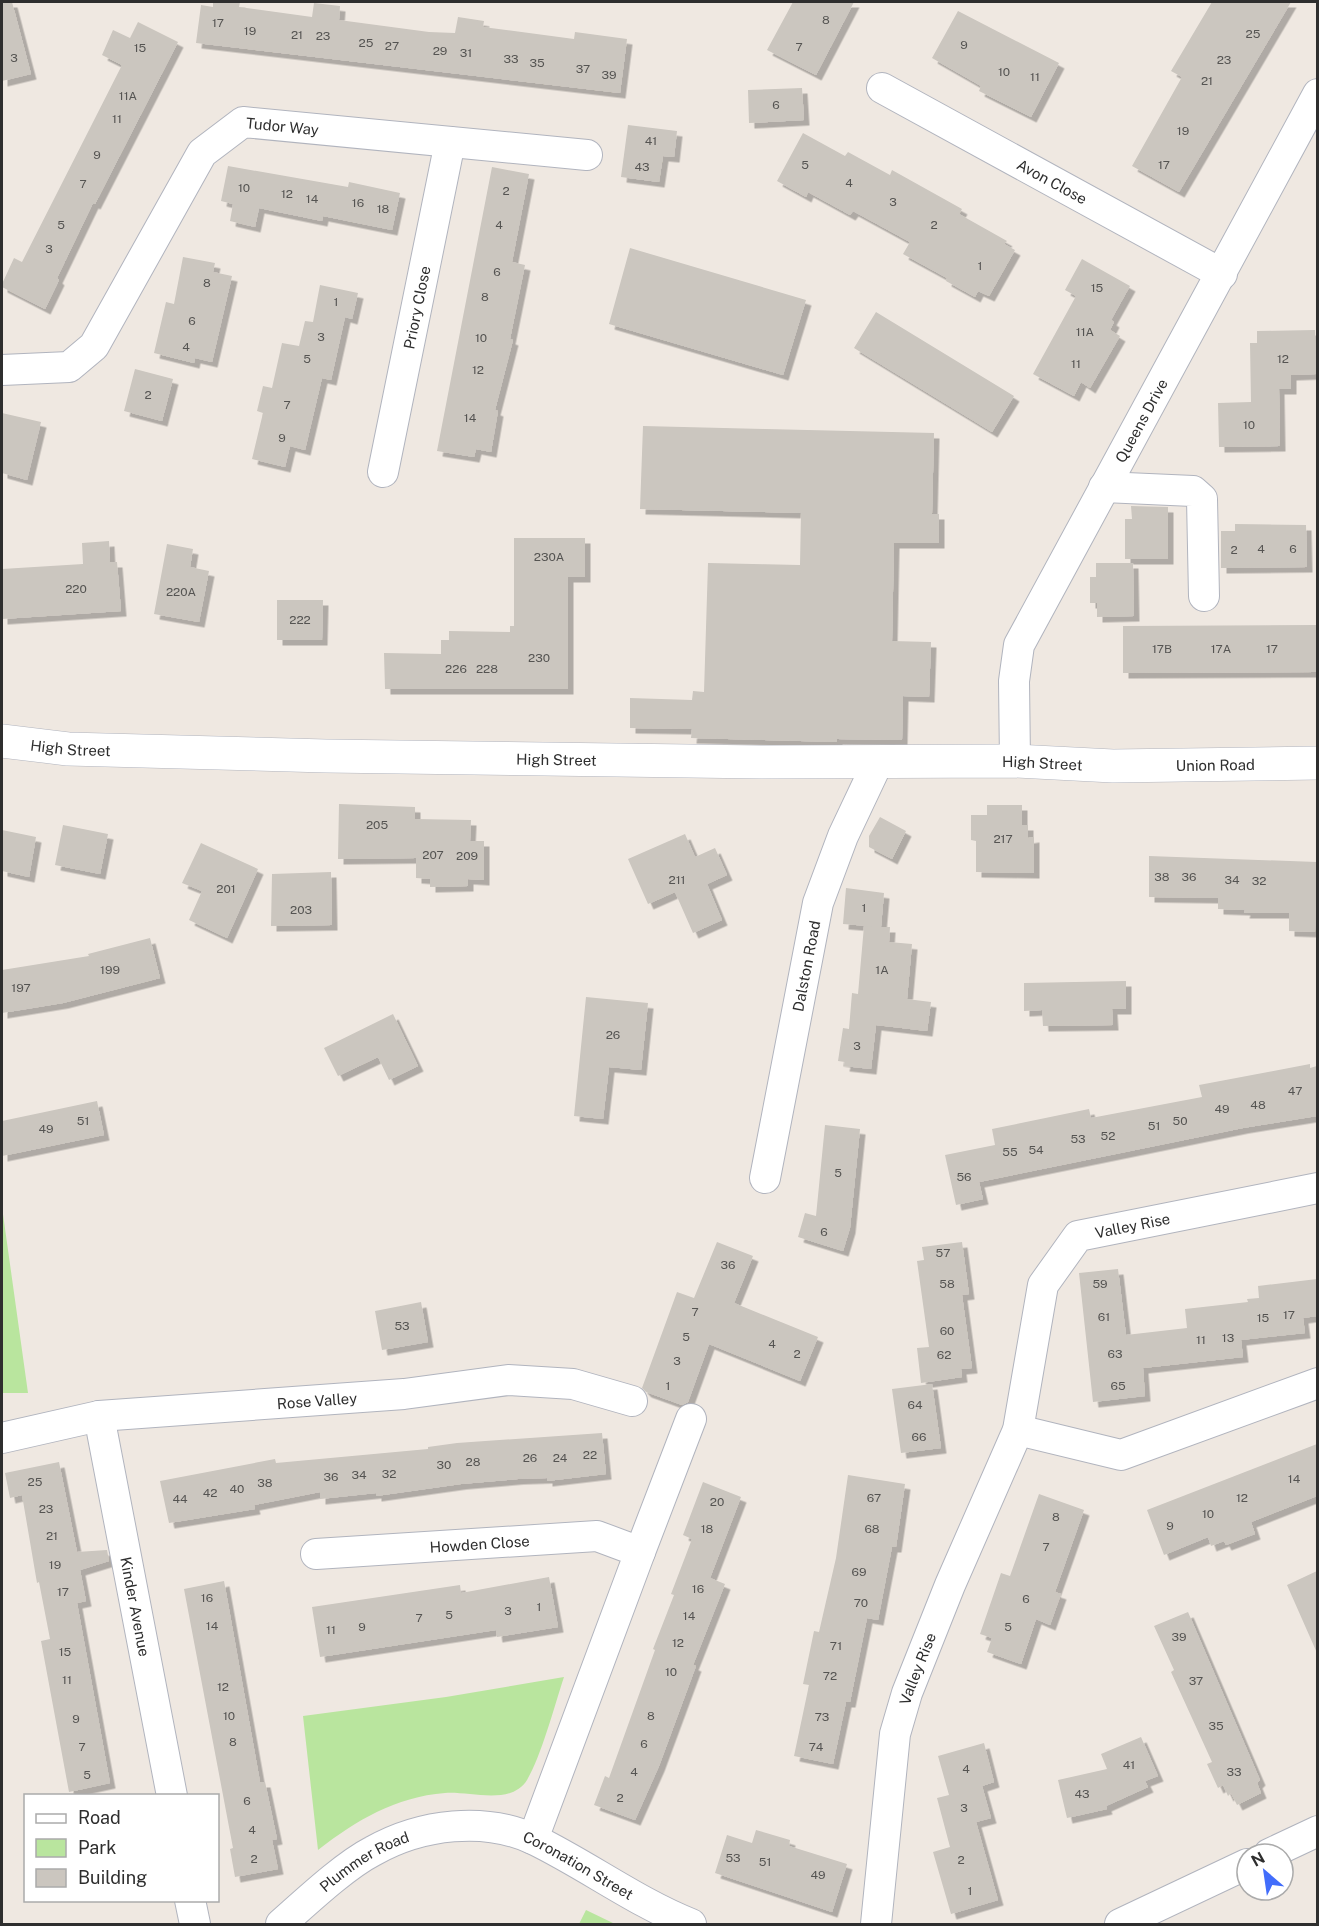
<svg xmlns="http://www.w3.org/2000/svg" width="1319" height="1926" viewBox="0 0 1319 1926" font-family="'Public Sans',sans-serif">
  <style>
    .green { fill: #b9e59e }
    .building { fill: #cbc6bf; filter: url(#shadow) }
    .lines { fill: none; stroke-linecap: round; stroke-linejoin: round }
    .street-casing { stroke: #b1b4be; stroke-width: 32 }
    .secondary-casing { stroke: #b1b4be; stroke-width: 34 }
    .street { stroke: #fff; stroke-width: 30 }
    .secondary { stroke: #fff; stroke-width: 33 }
    .labels { text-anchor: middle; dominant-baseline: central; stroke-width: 4.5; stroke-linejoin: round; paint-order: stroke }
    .number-label { font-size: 12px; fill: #555452 }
    .street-label { font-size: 15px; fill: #2e2e2e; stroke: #fff }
  </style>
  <defs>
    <filter id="shadow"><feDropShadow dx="5.5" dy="5.5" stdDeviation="0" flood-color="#0004"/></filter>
  </defs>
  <rect width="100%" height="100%" fill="#efe8e1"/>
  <path class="green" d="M2,1207L28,1393H2Z
    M564,1677C555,1704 541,1757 527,1780C511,1806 470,1791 445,1793C395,1797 357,1820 318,1850L303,1716L446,1697Z
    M586,1910L615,1924H579Z"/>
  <path class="building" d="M2,2H12L31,74L2,81Z
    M213,2H240L239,7L312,17L314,3L340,6L339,20L429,32L455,33L458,17L484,21L483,27L574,39L575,32L627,39L620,93L196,43L201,5L213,7Z
    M793,2H854L816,75L767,50Z
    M1212,2H1291L1179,192L1132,166L1182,77L1171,71Z
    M958,11L1059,63L1031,117L979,91L981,86L932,58Z
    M138,22L178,42L95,204L93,203L57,278L59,280L45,309L2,287V284L14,258L22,262L122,65L102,55L113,30L130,38Z
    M802,88L804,120L749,123L748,90Z
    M628,125L677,131L674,157L663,156L659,182L621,177Z
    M803,133L845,156L848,152L890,175L892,170L962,209L959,214L1007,241L1004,244L1015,250L989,296L978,291L975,297L946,281L947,278L903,254L910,242L853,211L850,215L808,192L806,197L777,181Z
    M228,166L348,187L349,182L400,193L392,230L323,216L322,221L259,208L255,227L230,221L233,204L221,201Z
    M492,167L529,174L512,262L525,265L510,339L513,340L495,410L498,411L491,452L476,449L474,457L437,451Z
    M630,248L806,300L783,375L609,324Z
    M183,257L215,263L213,272L232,276L212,362L195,358L194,363L154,353L166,302L174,304Z
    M1082,259L1130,286L1111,320L1114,322L1110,330L1120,336L1090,388L1081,382L1074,396L1033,374L1076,296L1065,290Z
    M320,285L358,293L352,319L345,317L331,380L322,378L305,450L290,446L285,467L252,459L263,413L257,411L263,386L272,388L282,343L299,346L305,321L313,322Z
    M876,312L1014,396L992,432L854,348Z
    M1315,330L1316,374L1291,375V389H1279L1280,446L1219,447L1218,403L1251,402L1250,343H1257V331Z
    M135,369L173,379L162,421L124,411Z
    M2,413L41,422L27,480L2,473Z
    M643,426L934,433L932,514H939V543H894L892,641L931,642L929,697L903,696L902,740L837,739V742L691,738L692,729L630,728V698L692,700L693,691L704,692L708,563L800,565L801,513L640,509Z
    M1131,506L1168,507V559H1125V519H1132Z
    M1235,524L1306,525L1307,567L1221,568V531H1235Z
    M514,538H585V577H568V689H385L384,653L441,654V640H449V631L510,632V626H514Z
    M109,541L110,562H117L121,611L2,619V569L83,564L82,543Z
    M167,544L193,549L190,567L209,571L199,622L154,614Z
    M1096,563H1133L1134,616L1097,617V603H1090V577H1096Z
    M277,600H323L322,640H277Z
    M1317,625V672L1123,673V626Z
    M339,804L415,807V819L471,820L470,841H484V880L468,879V886L430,887V879L416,878V858L338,859Z
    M987,805H1022V825H1028V838L1034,837V873L976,872V841L971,840V815H987Z
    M880,817L906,831L892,859L869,847V836Z
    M63,825L108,834L100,874L55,865Z
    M2,830L36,837L29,877L2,871Z
    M685,834L695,857L715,848L727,875L707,884L722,920L693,933L675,892L648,904L628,859Z
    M201,843L258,869L227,938L189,920L202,891L182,883Z
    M1149,856L1317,862L1315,932L1289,931V913H1244L1245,910L1218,909V898L1149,897Z
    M331,872L332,925L271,926L272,874Z
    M846,888L884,893L881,927L843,924Z
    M864,926L890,927L889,942L912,944L907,999L931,1002L927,1031L876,1025L871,1069L844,1066L845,1062L838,1061L843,1028L849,1029L852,993L858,994Z
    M150,938L160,978L63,1003L2,1013V970L89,956L88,954Z
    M1126,981V1009H1112L1113,1025L1043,1026L1042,1010L1024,1011V983Z
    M586,997L648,1003L641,1070L609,1067L603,1119L574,1116Z
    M393,1014L418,1066L389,1080L378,1057L338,1076L324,1048Z
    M1310,1064V1068L1317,1066V1116L1243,1128L979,1182L983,1199L956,1205L945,1155L995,1145L992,1129L1089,1109L1091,1118L1202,1097L1199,1085Z
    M97,1101L104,1135L2,1156V1121Z
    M825,1125L860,1129L850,1228L843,1251L798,1237L805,1213L816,1216Z
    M717,1242L753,1256L734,1303L818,1337L800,1381L709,1344L688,1402L682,1405L646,1392L642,1388L677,1292L694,1298Z
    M962,1242L969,1294L962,1295L972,1368L961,1369L962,1377L921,1383L917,1348L929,1347L917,1261L924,1260L922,1247Z
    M1118,1269L1126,1335L1187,1328L1185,1309L1248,1302L1247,1299L1259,1298L1258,1286L1317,1279V1316L1303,1318L1305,1333L1241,1340L1243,1357L1143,1368L1145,1396L1093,1402L1079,1273Z
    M421,1302L428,1342L382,1350L375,1311Z
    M932,1384L941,1448L901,1453L892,1389Z
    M602,1433L606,1474L547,1481V1478L518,1479L461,1484L376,1496V1493L320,1499V1492L254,1505L255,1509L169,1523L160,1481L275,1459L276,1463L428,1449V1447L457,1443Z
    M1317,1444V1496L1251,1522L1255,1534L1226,1545L1224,1541L1211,1546L1208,1537L1164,1555L1147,1510Z
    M59,1462L77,1552L107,1550L109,1561L80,1570L86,1601L77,1603L110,1783L69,1792L41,1641L50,1639L39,1582L37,1583L22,1495L10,1498L5,1473Z
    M848,1475L905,1484L896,1547H892L878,1620L867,1618L850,1702H846L833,1764L794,1756L809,1685L803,1684L814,1631L819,1632L836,1558Z
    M703,1482L741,1497L710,1578L725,1584L693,1665L696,1666L659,1766L635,1820L594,1805L605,1776L609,1778L655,1650L653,1649L674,1595L671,1594L692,1539L683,1535Z
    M1039,1494L1084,1510L1055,1592L1061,1594L1050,1625L1036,1619L1021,1664L987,1652L992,1638L980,1634L1001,1573L1010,1576Z
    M1317,1571V1653L1287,1585Z
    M549,1577L558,1627L497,1637L496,1630L320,1657L312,1607L460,1585L461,1593Z
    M224,1581L260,1782H265L277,1839L272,1840L278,1869L235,1877L230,1849L233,1848L184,1589Z
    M1188,1612L1260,1780L1257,1783L1261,1793L1237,1805L1231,1793L1228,1796L1223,1785L1218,1788L1207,1764L1212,1762L1171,1672L1174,1670L1154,1626Z
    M1141,1737L1158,1776L1145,1781L1148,1787L1106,1806L1107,1809L1067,1818L1058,1780L1107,1769L1101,1754Z
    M984,1743L994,1782L982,1786L991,1818L976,1822L998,1900L951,1914L933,1852L950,1847L937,1798L949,1795L938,1756Z
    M756,1830L790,1840L789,1846L847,1864L832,1912L715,1873L727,1835L752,1843Z"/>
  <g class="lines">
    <defs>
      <g id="street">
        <path id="s1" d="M882,88L1222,274"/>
        <path id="s2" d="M2,370L69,367L94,346L202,153L243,122L587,155"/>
        <path id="s3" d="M383,472L450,142"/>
        <path d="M1104,487L1193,491L1202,499L1204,596"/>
        <path id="s4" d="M1015,761L1014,681L1019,645L1318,94"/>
        <path id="s5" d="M765,1178L818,903L843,836L878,762"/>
        <path id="s6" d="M99,1416L172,1796"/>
        <path d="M1018,1430L1121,1455L1318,1383"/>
        <path id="s7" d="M2,1438L99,1416L404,1394L508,1380L573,1384L632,1401"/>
        <path d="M640,1552L691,1419"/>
        <path id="s8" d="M316,1554L597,1536L640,1552L533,1839"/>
        <path d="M1269,1854L1318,1831"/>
        <path d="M190,1900L195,1924"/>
        <path id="s9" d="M281,1924C306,1902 344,1866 373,1851C421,1824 485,1816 535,1840C588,1866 636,1902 691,1924"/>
        <path id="s10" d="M876,1924L895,1734L907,1693L950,1585L1018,1430L1043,1285L1078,1236L1318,1188"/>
        <path d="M1120,1924L1247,1864"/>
      </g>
      <g id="secondary">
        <path id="s11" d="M2,741L68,749L326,756L761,762L1015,761L1113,766L1318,763"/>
      </g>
    </defs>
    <use href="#street" class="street-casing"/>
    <use href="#secondary" class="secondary-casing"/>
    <use href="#street" class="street"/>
    <use href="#secondary" class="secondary"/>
  </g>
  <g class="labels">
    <g class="number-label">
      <text x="826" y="20">8</text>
      <text x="218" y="23">17</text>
      <text x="250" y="31">19</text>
      <text x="1253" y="34">25</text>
      <text x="297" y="35">21</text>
      <text x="323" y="36">23</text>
      <text x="366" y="43">25</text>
      <text x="964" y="45">9</text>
      <text x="392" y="46">27</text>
      <text x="799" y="47">7</text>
      <text x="140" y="48">15</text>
      <text x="440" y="51">29</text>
      <text x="466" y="53">31</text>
      <text x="14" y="58">3</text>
      <text x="511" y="59">33</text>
      <text x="1224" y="60">23</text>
      <text x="537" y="63">35</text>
      <text x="583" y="69">37</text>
      <text x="1004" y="72">10</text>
      <text x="609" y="75">39</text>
      <text x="1035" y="77">11</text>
      <text x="1207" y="81">21</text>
      <text x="128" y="96">11A</text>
      <text x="776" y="105">6</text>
      <text x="117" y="119">11</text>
      <text x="1183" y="131">19</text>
      <text x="651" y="141">41</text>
      <text x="97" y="155">9</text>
      <text x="805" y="165">5</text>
      <text x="1164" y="165">17</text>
      <text x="642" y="167">43</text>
      <text x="849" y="183">4</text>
      <text x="83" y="184">7</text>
      <text x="244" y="188">10</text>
      <text x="506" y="191">2</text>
      <text x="287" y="194">12</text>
      <text x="312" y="199">14</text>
      <text x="893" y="202">3</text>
      <text x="358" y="203">16</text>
      <text x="383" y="209">18</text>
      <text x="61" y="225">5</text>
      <text x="499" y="225">4</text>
      <text x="934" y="225">2</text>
      <text x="49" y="249">3</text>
      <text x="980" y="266">1</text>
      <text x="497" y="272">6</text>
      <text x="207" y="283">8</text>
      <text x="1097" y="288">15</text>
      <text x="485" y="297">8</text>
      <text x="336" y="302">1</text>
      <text x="192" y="321">6</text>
      <text x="1085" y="332">11A</text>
      <text x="321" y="337">3</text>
      <text x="481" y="338">10</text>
      <text x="186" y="347">4</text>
      <text x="307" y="359">5</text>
      <text x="1283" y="359">12</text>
      <text x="1076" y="364">11</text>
      <text x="478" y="370">12</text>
      <text x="148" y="395">2</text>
      <text x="287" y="405">7</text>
      <text x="470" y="418">14</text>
      <text x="1249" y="425">10</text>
      <text x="282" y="438">9</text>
      <text x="1261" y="549">4</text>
      <text x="1293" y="549">6</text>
      <text x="1234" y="550">2</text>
      <text x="549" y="557">230A</text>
      <text x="76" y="589">220</text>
      <text x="181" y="592">220A</text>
      <text x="300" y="620">222</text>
      <text x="1162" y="649">17B</text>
      <text x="1221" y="649">17A</text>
      <text x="1272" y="649">17</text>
      <text x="539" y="658">230</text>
      <text x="456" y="669">226</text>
      <text x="487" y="669">228</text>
      <text x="377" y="825">205</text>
      <text x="1003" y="839">217</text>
      <text x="433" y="855">207</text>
      <text x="467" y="856">209</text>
      <text x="1162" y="877">38</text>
      <text x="1189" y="877">36</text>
      <text x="677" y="880">211</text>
      <text x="1232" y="880">34</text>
      <text x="1259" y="881">32</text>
      <text x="226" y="889">201</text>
      <text x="864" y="908">1</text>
      <text x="301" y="910">203</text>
      <text x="110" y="970">199</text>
      <text x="882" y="970">1A</text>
      <text x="21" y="988">197</text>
      <text x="613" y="1035">26</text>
      <text x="857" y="1046">3</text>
      <text x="1295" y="1091">47</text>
      <text x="1258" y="1105">48</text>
      <text x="1222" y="1109">49</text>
      <text x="83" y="1121">51</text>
      <text x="1180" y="1121">50</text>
      <text x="1154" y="1126">51</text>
      <text x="46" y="1129">49</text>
      <text x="1108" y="1136">52</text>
      <text x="1078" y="1139">53</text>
      <text x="1036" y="1150">54</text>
      <text x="1010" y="1152">55</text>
      <text x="838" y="1173">5</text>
      <text x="964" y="1177">56</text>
      <text x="824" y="1232">6</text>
      <text x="943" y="1253">57</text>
      <text x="728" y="1265">36</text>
      <text x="947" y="1284">58</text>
      <text x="1100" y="1284">59</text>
      <text x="695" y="1312">7</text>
      <text x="1289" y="1315">17</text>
      <text x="1104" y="1317">61</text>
      <text x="1263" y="1318">15</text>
      <text x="402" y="1326">53</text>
      <text x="947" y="1331">60</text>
      <text x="686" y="1337">5</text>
      <text x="1228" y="1338">13</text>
      <text x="1201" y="1340">11</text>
      <text x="772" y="1344">4</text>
      <text x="797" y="1354">2</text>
      <text x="1115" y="1354">63</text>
      <text x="944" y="1355">62</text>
      <text x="677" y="1361">3</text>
      <text x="668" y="1386">1</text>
      <text x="1118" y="1386">65</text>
      <text x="915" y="1405">64</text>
      <text x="919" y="1437">66</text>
      <text x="590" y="1455">22</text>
      <text x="530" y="1458">26</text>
      <text x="560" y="1458">24</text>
      <text x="473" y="1462">28</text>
      <text x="444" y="1465">30</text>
      <text x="389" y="1474">32</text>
      <text x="359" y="1475">34</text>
      <text x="331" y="1477">36</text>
      <text x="1294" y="1479">14</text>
      <text x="35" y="1482">25</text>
      <text x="265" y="1483">38</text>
      <text x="237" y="1489">40</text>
      <text x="210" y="1493">42</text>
      <text x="874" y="1498">67</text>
      <text x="1242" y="1498">12</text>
      <text x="180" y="1499">44</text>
      <text x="717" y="1502">20</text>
      <text x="46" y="1509">23</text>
      <text x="1208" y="1514">10</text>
      <text x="1056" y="1517">8</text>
      <text x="1170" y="1526">9</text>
      <text x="707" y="1529">18</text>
      <text x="872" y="1529">68</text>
      <text x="52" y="1536">21</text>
      <text x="1046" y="1547">7</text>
      <text x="55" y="1565">19</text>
      <text x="859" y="1572">69</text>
      <text x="698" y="1589">16</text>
      <text x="63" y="1592">17</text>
      <text x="207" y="1598">16</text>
      <text x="1026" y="1599">6</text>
      <text x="861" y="1603">70</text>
      <text x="539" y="1607">1</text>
      <text x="508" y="1611">3</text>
      <text x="449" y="1615">5</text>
      <text x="689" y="1616">14</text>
      <text x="419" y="1618">7</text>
      <text x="212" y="1626">14</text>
      <text x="362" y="1627">9</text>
      <text x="1008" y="1627">5</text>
      <text x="331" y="1630">11</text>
      <text x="1179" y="1637">39</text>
      <text x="678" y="1643">12</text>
      <text x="836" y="1646">71</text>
      <text x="65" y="1652">15</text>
      <text x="671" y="1672">10</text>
      <text x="830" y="1676">72</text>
      <text x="67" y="1680">11</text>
      <text x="1196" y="1681">37</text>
      <text x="223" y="1687">12</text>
      <text x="229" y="1716">10</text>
      <text x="651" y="1716">8</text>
      <text x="822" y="1717">73</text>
      <text x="76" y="1719">9</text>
      <text x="1216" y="1726">35</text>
      <text x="233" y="1742">8</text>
      <text x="644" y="1744">6</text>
      <text x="82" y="1747">7</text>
      <text x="816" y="1747">74</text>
      <text x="1129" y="1765">41</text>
      <text x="966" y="1769">4</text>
      <text x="634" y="1772">4</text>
      <text x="1234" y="1772">33</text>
      <text x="87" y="1775">5</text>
      <text x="1082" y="1794">43</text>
      <text x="620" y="1798">2</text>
      <text x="247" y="1801">6</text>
      <text x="964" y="1808">3</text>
      <text x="252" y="1830">4</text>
      <text x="733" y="1858">53</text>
      <text x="254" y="1859">2</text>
      <text x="961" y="1860">2</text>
      <text x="765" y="1862">51</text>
      <text x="818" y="1875">49</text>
      <text x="970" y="1891">1</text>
    </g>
    <g class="street-label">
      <text stroke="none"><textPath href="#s2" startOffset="412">Tudor Way</textPath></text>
      <text stroke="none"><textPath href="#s1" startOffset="194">Avon Close</textPath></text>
      <text stroke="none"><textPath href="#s3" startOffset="168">Priory Close</textPath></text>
      <text stroke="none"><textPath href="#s4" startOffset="372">Queens Drive</textPath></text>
      <text stroke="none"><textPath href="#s11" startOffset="69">High Street</textPath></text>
      <text stroke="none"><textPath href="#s11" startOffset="555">High Street</textPath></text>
      <text stroke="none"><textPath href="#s11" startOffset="1041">High Street</textPath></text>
      <text stroke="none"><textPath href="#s11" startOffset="1214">Union Road</textPath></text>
      <text stroke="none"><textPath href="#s5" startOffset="216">Dalston Road</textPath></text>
      <text stroke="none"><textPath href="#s10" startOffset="782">Valley Rise</textPath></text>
      <text stroke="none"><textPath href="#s7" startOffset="318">Rose Valley</textPath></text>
      <text stroke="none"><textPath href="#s8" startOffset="164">Howden Close</textPath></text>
      <text stroke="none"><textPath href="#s6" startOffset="194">Kinder Avenue</textPath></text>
      <text stroke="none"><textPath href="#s10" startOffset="260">Valley Rise</textPath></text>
      <text stroke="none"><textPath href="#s9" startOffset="105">Plummer Road</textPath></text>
      <text stroke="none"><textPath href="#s9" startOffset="336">Coronation Street</textPath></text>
    </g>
  </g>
  <rect width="1319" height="1926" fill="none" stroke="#2e2e2e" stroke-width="6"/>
  <rect x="24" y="1794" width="195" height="108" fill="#ffffff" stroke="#ababab" stroke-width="1.5"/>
  <rect x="36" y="1814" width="30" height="9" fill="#ffffff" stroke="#ababab" stroke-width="1.5"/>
  <text x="78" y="1824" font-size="18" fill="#2e2e2e">Road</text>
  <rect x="36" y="1839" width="30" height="18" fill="#b9e59e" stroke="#ababab" stroke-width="1.5"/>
  <text x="78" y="1854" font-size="18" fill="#2e2e2e">Park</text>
  <rect x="36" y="1869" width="30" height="18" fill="#cbc6bf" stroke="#ababab" stroke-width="1.5"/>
  <text x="78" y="1884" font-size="18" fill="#2e2e2e">Building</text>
  <g transform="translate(1265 1872) rotate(331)"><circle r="28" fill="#ffffff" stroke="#ababab" stroke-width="1.5"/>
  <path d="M0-4.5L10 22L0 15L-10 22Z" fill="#426dfb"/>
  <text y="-9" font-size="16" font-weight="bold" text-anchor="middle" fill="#2e2e2e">N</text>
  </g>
</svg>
